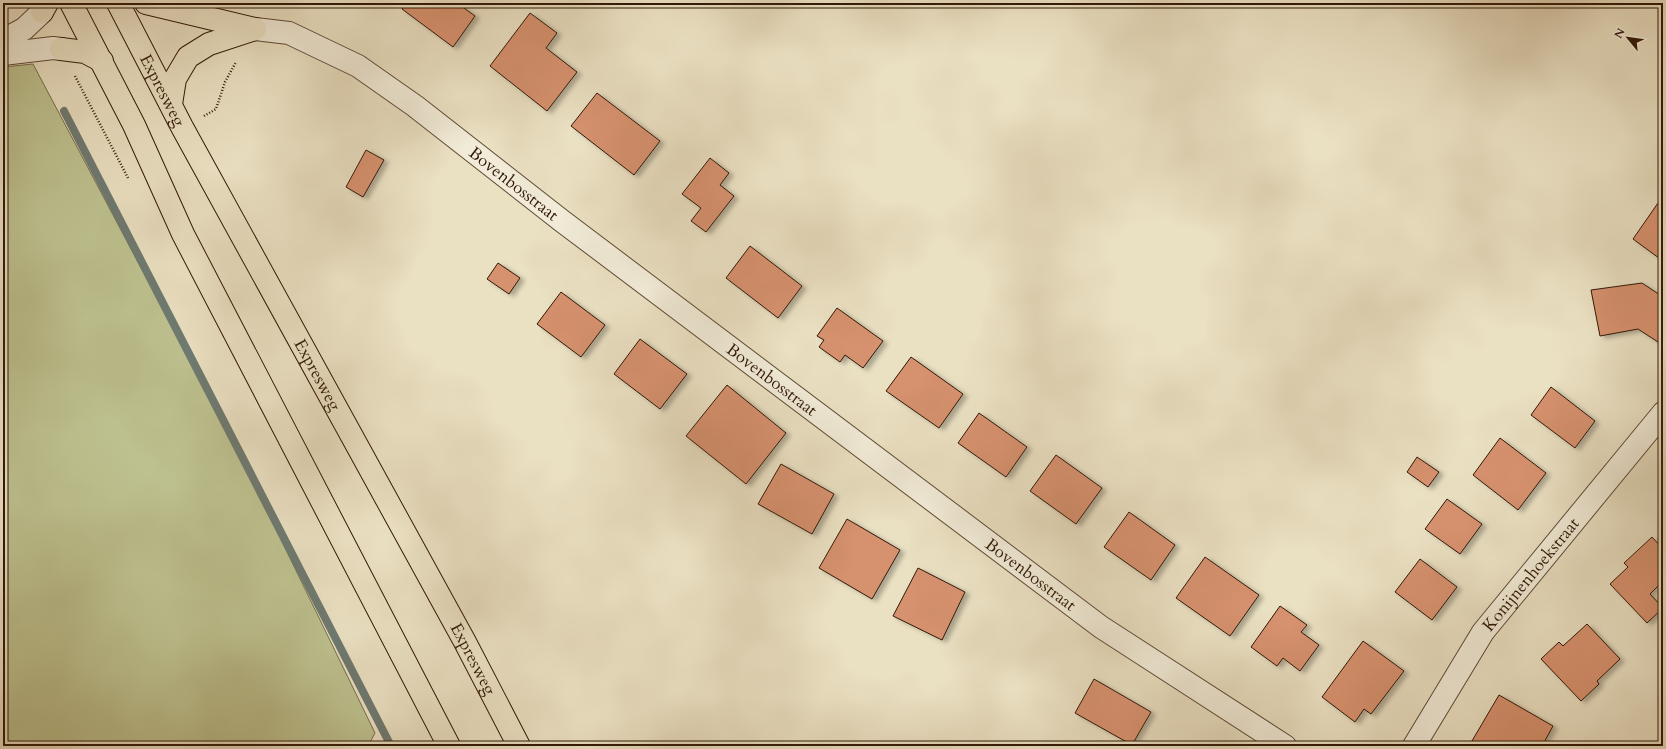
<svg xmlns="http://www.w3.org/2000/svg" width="1666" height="749" viewBox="0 0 1666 749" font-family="Cardo,serif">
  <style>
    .green { fill: #bdc18f; stroke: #766c4b }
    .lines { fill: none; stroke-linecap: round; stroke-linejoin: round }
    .stream { stroke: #6e7a71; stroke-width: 8 }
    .building { fill: #d6916e; stroke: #301807; filter: url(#shadow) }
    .minor-casing { stroke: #5e4a36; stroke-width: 24 }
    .trunk-casing { stroke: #301807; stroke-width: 24 }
    .path { stroke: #301807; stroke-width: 2.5; stroke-dasharray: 1 2; stroke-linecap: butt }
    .minor { stroke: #f1ebd7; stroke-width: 22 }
    .trunk { stroke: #eae0c2; stroke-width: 22 }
    .labels { text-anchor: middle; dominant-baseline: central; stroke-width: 4; stroke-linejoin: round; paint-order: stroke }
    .street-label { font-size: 17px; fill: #301807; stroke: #f1ebd7 }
  </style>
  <defs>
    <filter id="shadow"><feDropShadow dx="4.5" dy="2.5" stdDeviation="2" flood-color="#0004"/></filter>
  </defs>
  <rect width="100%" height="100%" fill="#eae0c2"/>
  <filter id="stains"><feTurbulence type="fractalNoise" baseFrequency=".005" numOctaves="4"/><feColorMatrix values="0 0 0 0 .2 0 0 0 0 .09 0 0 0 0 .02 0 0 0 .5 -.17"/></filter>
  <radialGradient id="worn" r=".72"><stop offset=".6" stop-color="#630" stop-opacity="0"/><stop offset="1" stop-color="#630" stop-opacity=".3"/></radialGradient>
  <path class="green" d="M33,64L236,447L375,733L368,746H3V67Z"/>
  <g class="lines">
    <path class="stream" d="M64,111L391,746"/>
  </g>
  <path class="building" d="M406,3H457L475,16L453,47L402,9Z
    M530,13L557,33L546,48L577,72L547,111L490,66Z
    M597,93L660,141L634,175L571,126Z
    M366,150L384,160L363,197L346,187Z
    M710,158L729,173L720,185L734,196L706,232L691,221L701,208L682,194Z
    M1658,203L1663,206V261L1633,239Z
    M750,246L802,286L778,318L726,278Z
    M498,263L520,278L509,294L487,279Z
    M1642,283L1663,297V335L1658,342L1638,329L1600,336L1591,290Z
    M561,292L605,325L581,357L537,324Z
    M837,308L883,341L863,368L845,355L840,362L819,347L824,340L817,336Z
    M640,339L687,374L660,409L614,374Z
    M911,357L963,394L939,428L886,391Z
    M727,385L786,433L746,484L686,436Z
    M1551,387L1595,421L1575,448L1531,415Z
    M979,413L1027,447L1006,477L958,443Z
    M1500,438L1546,473L1518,510L1473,475Z
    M1056,455L1102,488L1076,524L1030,491Z
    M1417,457L1439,472L1428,487L1407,472Z
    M781,464L834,494L812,534L758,504Z
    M1447,499L1482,524L1460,554L1425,529Z
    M1129,512L1175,545L1151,580L1104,547Z
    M847,519L900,550L872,599L819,568Z
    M1652,537L1663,549V591L1658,586L1650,594L1663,608L1647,623L1610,584L1628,567L1624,563Z
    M1205,557L1259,595L1230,636L1176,598Z
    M1420,559L1457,587L1432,620L1395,592Z
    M918,568L965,592L942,640L893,616Z
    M1280,606L1307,625L1301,632L1319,645L1300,671L1283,658L1277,666L1251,647Z
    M1587,624L1620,659L1597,681L1599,684L1581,701L1541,659L1559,642L1563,646Z
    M1363,641L1404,671L1371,714L1364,709L1355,722L1322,697Z
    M1094,679L1151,712L1132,745L1075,713Z
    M1499,695L1553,726L1542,746H1469Z"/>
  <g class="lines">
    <defs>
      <g id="minor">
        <path id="s1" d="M255,29L289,33L358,66L415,106L562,221L1101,627L1285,746"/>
        <path d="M3,40L24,29L42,12"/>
        <path d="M3,54L53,48L61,49"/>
        <path id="s2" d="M1414,746L1483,632L1663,413"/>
      </g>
      <g id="trunk">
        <path d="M71,3L134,125L183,234L449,746"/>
        <path id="s3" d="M118,3L182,127L465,642L519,746"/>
        <path d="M146,3L255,29"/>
        <path d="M42,12L47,3"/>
        <path d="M61,49L85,52L102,61"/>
        <path d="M171,104L175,79L188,57L209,44L255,29"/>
      </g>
    </defs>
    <use href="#minor" class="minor-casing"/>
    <use href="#trunk" class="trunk-casing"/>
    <path class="path" d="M75,76L128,178
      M204,116L216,109L225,82L236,62"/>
    <use href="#minor" class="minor"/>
    <use href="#trunk" class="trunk"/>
  </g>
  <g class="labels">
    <g class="street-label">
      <text stroke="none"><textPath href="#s3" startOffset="98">Expresweg</textPath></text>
      <text stroke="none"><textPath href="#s1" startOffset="306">Bovenbosstraat</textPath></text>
      <text stroke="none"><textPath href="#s3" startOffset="422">Expresweg</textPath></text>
      <text stroke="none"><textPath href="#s1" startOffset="630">Bovenbosstraat</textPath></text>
      <text stroke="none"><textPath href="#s1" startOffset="954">Bovenbosstraat</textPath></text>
      <text stroke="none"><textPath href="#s2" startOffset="208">Konijnenhoekstraat</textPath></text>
      <text stroke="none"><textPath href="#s3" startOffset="746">Expresweg</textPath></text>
    </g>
  </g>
  <rect width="1666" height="749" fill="none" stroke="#eae0c2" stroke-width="16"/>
  <rect x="4" y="4" width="1658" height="741" fill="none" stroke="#301807" stroke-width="2"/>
  <rect x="8" y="8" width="1650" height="733" fill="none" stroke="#301807"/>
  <g transform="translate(1628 38) rotate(299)" stroke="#f1ebd7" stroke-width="3" paint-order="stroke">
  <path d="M0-3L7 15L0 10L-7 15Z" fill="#301807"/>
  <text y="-6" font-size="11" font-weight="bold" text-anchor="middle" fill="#301807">N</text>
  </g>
  <rect width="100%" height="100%" filter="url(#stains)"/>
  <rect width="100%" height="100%" fill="url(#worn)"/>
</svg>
